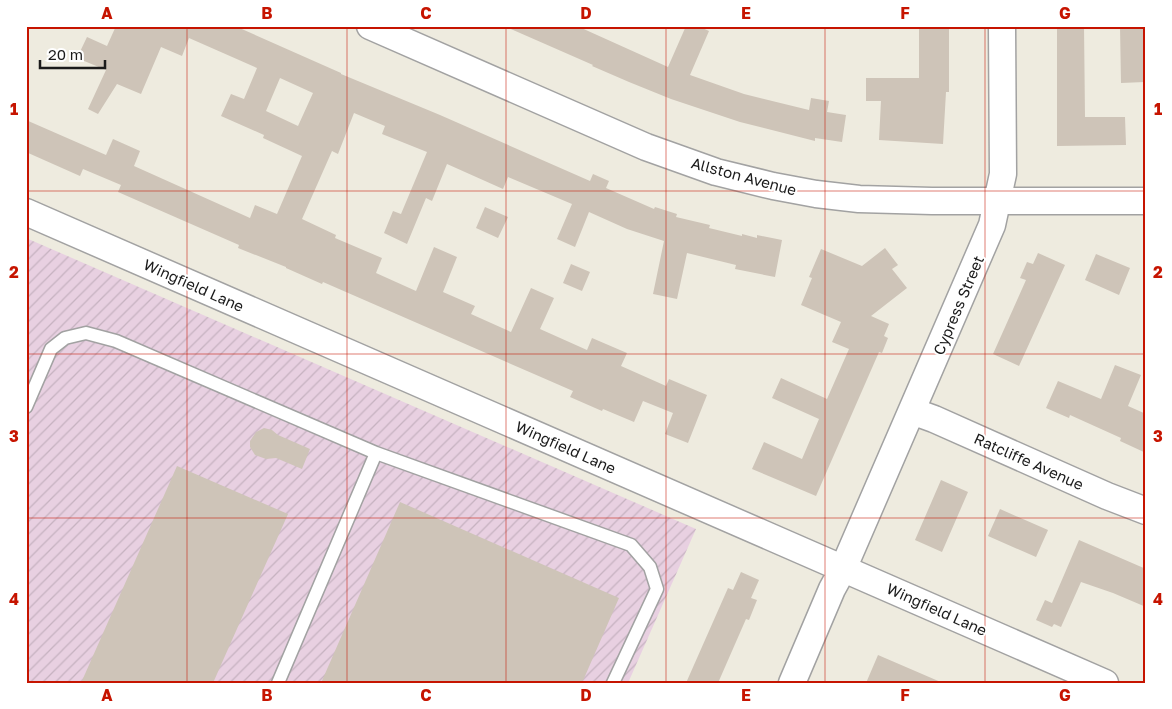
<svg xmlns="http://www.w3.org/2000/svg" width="1172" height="709" viewBox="0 0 1172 709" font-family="'Golos Text',sans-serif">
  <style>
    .industrial { fill: url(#industrial-furrows) }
    .building { fill: #cec4b8; fill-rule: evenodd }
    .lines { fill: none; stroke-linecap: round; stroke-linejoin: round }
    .lane-casing { stroke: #a2a2a2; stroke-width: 15 }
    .street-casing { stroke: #a2a2a2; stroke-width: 29 }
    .lane { stroke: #fff; stroke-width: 12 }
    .street { stroke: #fff; stroke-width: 26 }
    .grid { fill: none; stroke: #c61400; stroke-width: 1; stroke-opacity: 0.55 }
    .labels { text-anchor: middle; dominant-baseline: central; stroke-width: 4; stroke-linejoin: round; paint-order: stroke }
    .street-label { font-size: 15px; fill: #1b1b1b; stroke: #fff }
    .neatline { fill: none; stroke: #c61400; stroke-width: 2 }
    .grid-label { font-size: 16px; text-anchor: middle; font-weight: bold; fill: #c61400 }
  </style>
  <defs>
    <pattern id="industrial-furrows" width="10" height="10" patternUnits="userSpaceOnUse" patternTransform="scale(1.25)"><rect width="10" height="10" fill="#e8d0e1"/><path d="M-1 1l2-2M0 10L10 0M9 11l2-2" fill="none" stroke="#c6b2c0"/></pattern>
  </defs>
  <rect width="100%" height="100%" fill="#eeebdf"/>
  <path class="industrial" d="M26,238L696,529L628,683H26Z"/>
  <path class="building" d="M116,26H235L341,73V74L440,115L590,181L593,174L609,181L606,188L654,209L655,207L677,214L676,217L710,225L709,228L742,236V234L757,238V235L782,240L775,277L735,269L736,265L687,253L677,299L653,294L664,241L627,229L589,212L575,247L557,239L572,204L508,177L503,189L447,164L432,201L426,198L407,244L384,233L393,211L401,214L427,152L382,134L385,126L354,113L338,154L332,151L302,219L336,235L335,238L382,258L376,273L416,291L434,247L457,257L443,292L475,306L471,314L511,332L531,288L554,298L540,329L587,350L592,338L627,353L621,366L666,386L669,379L707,395L688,443L665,434L673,413L643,401L634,422L603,409L602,411L570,397L573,391L534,374L323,282L322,284L286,268V267L238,248L239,245L118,192L121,185L83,169L80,176L26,152V120L106,155L113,139L140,151L134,166L250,218L255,205L277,214L302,156L263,138L264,135L221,116L231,94L244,99L257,68L189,38L182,56L161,47L141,94L117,84L98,114L88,109L106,70L77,58L87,37L107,46ZM280,78L313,93L298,126L266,111Z
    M504,26H577L668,67L686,26H698L709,31L690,75L744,94L809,110L811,98L829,101L827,112L846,115L842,142L815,138V141L740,122L671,99L629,82L592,66L593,65Z
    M919,26H949V92H946L943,144L879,140L881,101H866V78H919Z
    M1057,26H1084L1085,117H1125L1126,145L1057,146Z
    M1120,26H1145L1146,46H1144L1145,82L1121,83Z
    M485,207L508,217L498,238L476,228Z
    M885,248L898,265L892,269L907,288L871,316L889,324L884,336L888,338L882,353L879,352L816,496L752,469L764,442L802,459L819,419L772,398L781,378L827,399L849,349L832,342L841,322L801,305L812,278L809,277L821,249L862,266Z
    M1038,253L1065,265L1019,366L993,354L1026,280L1020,278L1027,262L1033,264Z
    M1096,254L1130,268L1119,295L1085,280Z
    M571,264L590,272L582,291L563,283Z
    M1115,365L1141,375L1128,406L1146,414V453L1120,441L1121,438L1070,415L1069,418L1046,408L1058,381L1101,399Z
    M264,428L272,430L278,435L310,449L302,469L276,458L266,459L255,455L250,447V441L256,432Z
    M177,466L288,514L240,622L213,683H81Z
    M941,480L968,492L942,552L915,540Z
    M400,502L619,598L582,683H321Z
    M1000,509L1048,530L1036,557L988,536Z
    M1079,540L1146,569V607L1113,593L1081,582L1061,627L1054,624L1052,627L1036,620L1045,600L1052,603Z
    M741,572L759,580L751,598L757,600L749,620L746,619L718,683H686L728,588L733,590Z
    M878,655L943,683H866Z"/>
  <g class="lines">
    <defs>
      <path id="lane" d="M26,407L51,349L65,338L86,333L116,341L376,453
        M278,683L376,453L631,545L650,567L657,589L613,683"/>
      <path id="street" d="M370,26L646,147L716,172L773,186L816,194L859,199L932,201H1146
        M26,212L1105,683
        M912,411L934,419L1107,496L1146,511
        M792,683L832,589L843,569L992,225L1003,174L1002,26"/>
    </defs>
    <use href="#lane" class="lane-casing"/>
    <use href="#street" class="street-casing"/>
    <use href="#lane" class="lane"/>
    <use href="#street" class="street"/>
  </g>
  <path class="grid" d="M187,26V683M347,26V683M506,26V683M666,26V683M825,26V683M985,26V683M26,191H1146M26,354H1146M26,518H1146"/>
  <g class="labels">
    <g class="street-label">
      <text transform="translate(744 176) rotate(15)">Allston Avenue</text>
      <text transform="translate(194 285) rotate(24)">Wingfield Lane</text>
      <text transform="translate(958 305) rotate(-67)">Cypress Street</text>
      <text transform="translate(566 447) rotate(24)">Wingfield Lane</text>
      <text transform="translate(1029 461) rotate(24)">Ratcliffe Avenue</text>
      <text transform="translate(937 609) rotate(24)">Wingfield Lane</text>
    </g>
  </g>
  <rect width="1172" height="709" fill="none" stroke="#ffffff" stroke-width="55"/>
  <path d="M40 60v8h65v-8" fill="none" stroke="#1b1b1b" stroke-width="2.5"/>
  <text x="48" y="60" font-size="15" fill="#1b1b1b" stroke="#ffffff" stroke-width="4" paint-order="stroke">20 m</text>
  <rect x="28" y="28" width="1116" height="654" class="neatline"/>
  <g class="grid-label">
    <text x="107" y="19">A</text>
    <text x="267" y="19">B</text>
    <text x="426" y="19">C</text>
    <text x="586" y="19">D</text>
    <text x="746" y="19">E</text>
    <text x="905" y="19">F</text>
    <text x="1065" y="19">G</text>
    <text x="14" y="115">1</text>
    <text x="1158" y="115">1</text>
    <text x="14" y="278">2</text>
    <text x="1158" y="278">2</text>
    <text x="14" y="442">3</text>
    <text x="1158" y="442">3</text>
    <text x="14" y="605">4</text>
    <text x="1158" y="605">4</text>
    <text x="107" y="701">A</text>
    <text x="267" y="701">B</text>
    <text x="426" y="701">C</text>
    <text x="586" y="701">D</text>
    <text x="746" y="701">E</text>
    <text x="905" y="701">F</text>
    <text x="1065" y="701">G</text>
  </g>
</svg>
